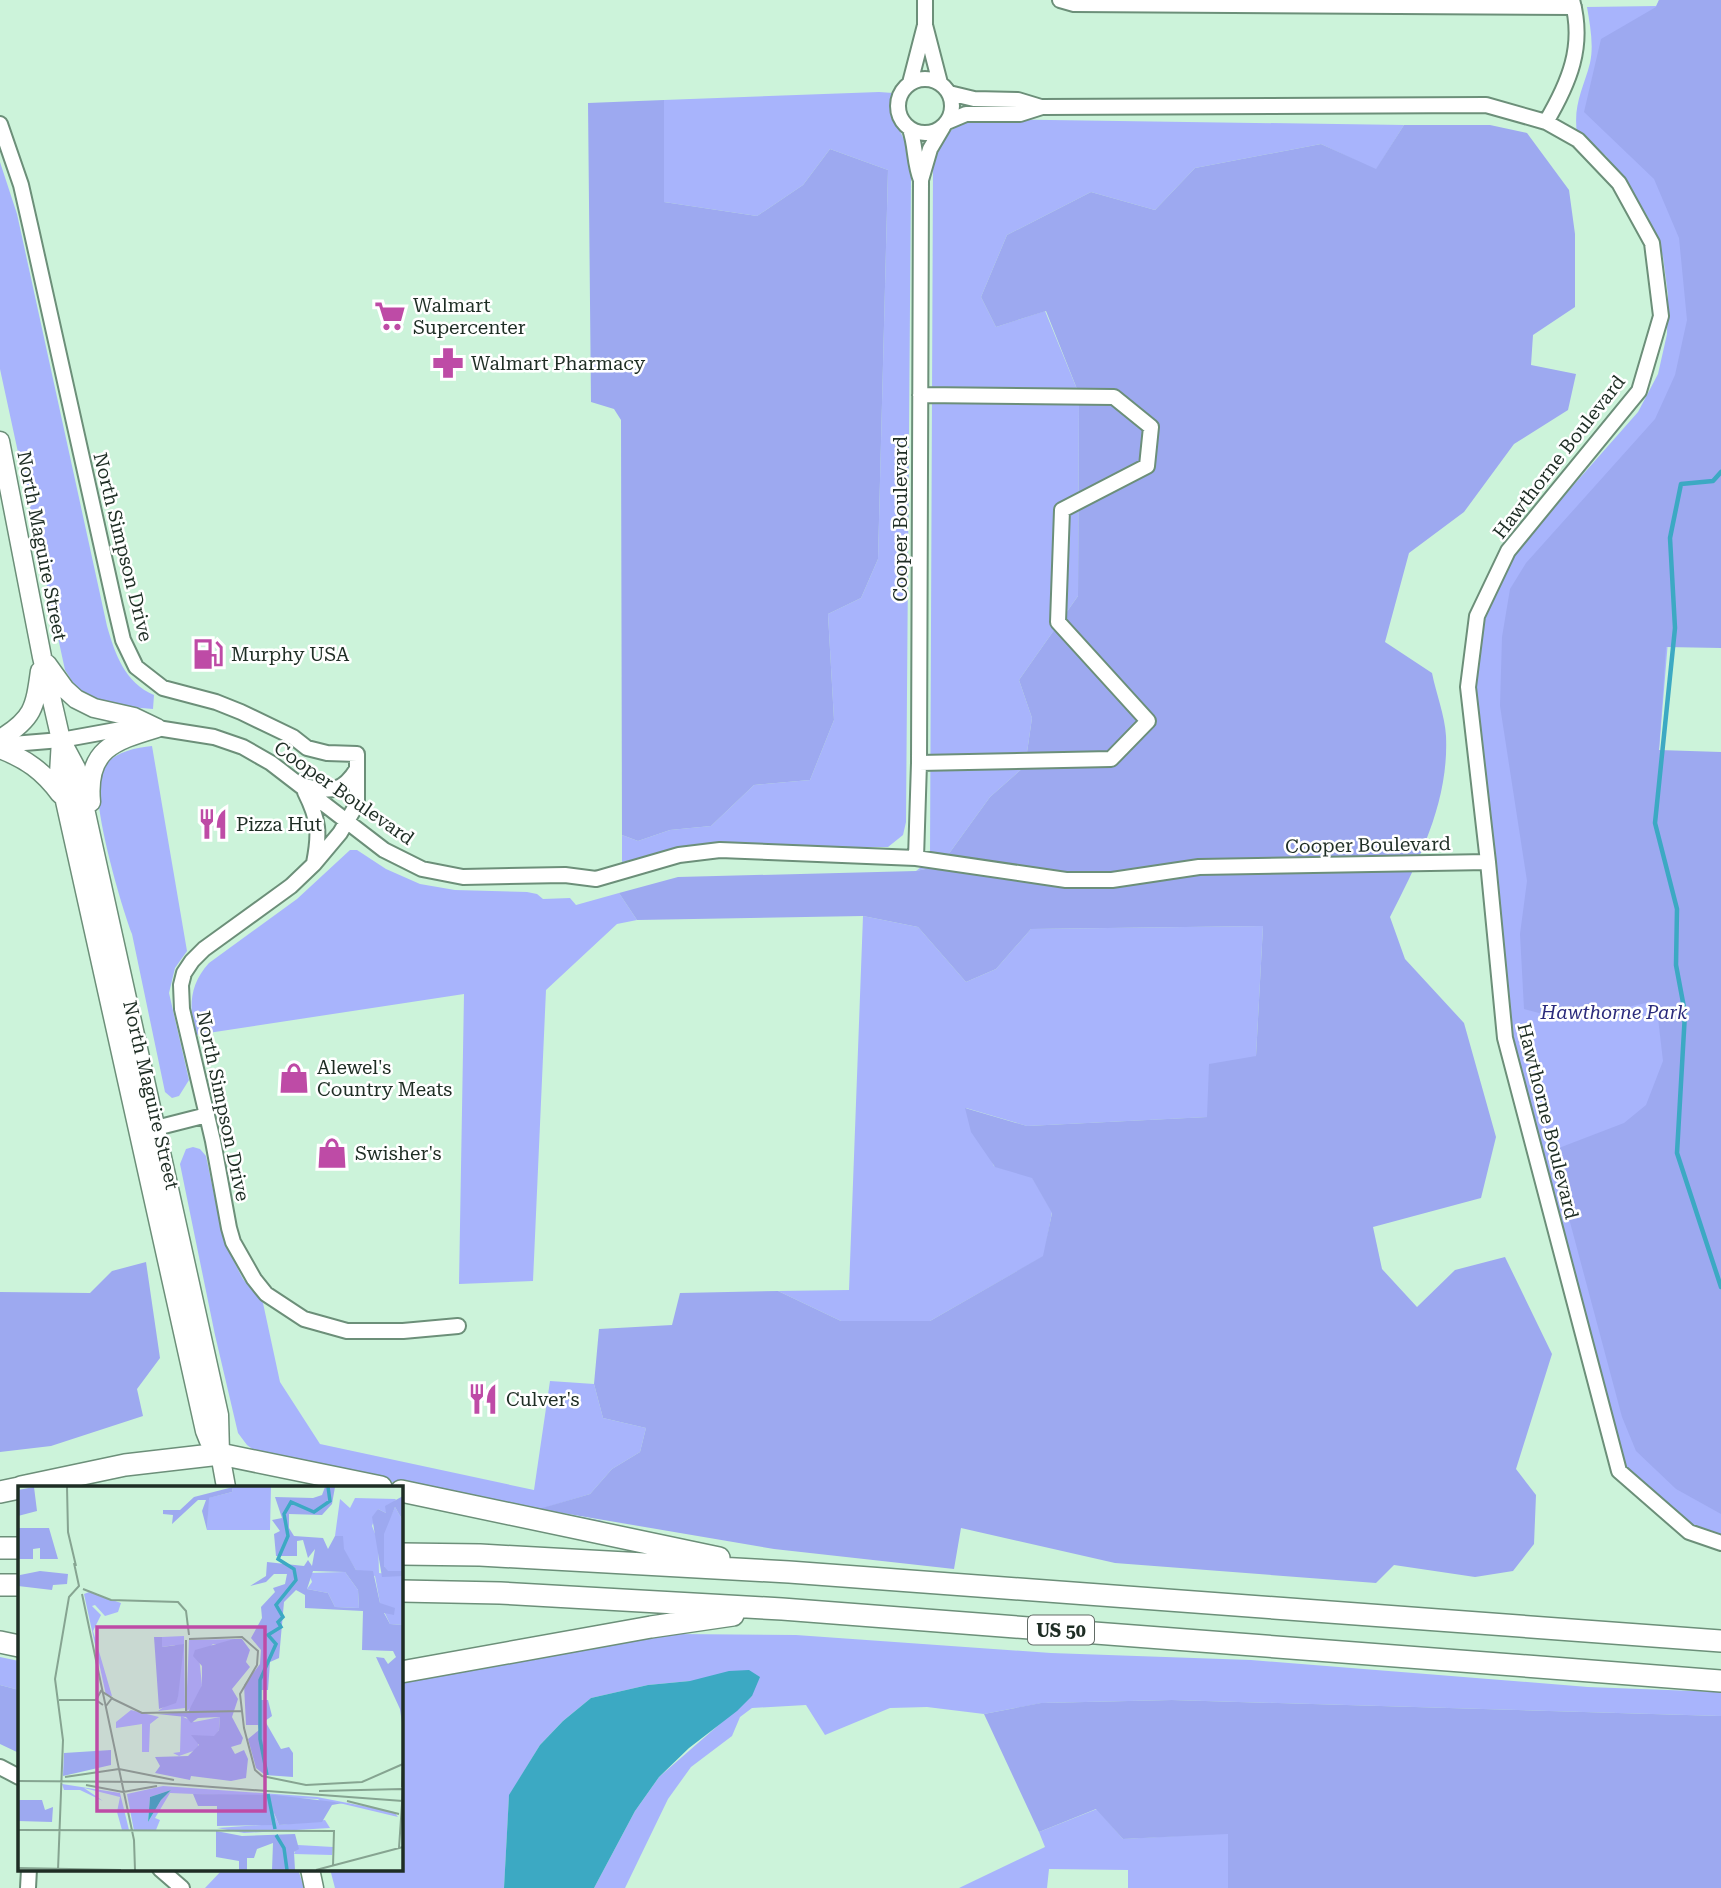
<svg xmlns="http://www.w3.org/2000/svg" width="1721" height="1888" viewBox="0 0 1721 1888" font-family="'Roboto Serif',serif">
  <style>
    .green { fill: #a8b4fc }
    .forest { fill: #9da9f0 }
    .water { fill: #3ca9c3 }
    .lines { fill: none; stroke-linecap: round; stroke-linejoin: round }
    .stream { stroke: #3ca9c3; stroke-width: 4.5 }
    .minor-casing { stroke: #6c8f79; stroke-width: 18 }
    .major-casing { stroke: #6c8f79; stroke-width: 21 }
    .highway-casing { stroke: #6c8f79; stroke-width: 24 }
    .minor { stroke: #fff; stroke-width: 14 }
    .major { stroke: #fff; stroke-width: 18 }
    .highway { stroke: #fff; stroke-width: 21 }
    .labels { text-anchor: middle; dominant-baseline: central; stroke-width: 5; stroke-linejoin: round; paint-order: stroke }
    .shield { fill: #fff; stroke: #626c66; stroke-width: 2 }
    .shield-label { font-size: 18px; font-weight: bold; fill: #1e2d24 }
    .poi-label { font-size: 19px; fill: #1e2d24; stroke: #fff; text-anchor: start }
    .street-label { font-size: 19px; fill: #1e2d24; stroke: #fff }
    .park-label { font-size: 19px; font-style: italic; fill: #2b2b7c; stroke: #fff }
    .inset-river { fill: none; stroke: #3ca9c3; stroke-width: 3.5 }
    .inset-road { fill: none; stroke: #86a491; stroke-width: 2 }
    .view { fill: #be4ba6; fill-opacity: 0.15; stroke: #be4ba6; stroke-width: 3.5 }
    .inset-edge { fill: none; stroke: #1e2d24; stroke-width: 3.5 }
  </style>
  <rect width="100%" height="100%" fill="#ccf3da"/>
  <path class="green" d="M1659,0H1721L1659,750L1721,987V1535L1696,1528L1629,1475L1615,1452L1505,1018L1474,662L1488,599L1504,570L1533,531L1638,412L1658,374L1667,334L1668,295L1663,257L1649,219L1629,185L1606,156L1577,134C1573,104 1583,90 1590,63C1594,45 1590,25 1587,7L1656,6Z
    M879,92L893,93C887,118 897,121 905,142C910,152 910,165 911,176L906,822L903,835L888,847H694L622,862V835L638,841L670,830L711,826L754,785L810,780L834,720L828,614L861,598L878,559L888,170L830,149L803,185L757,216L664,202V100Z
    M981,119L1404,125L1376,170L1321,144L1195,168L1155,210L1091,192L1007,235L981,297L996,327L1045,311L1079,394L1078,596L1019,680L1032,718L1025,766L990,797L940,866L916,871L925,864L930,854L933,168C940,135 948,126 981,119Z
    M0,162L17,214L107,626C115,654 125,683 154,695L153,709L106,705L79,692L65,670L0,369Z
    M152,746L187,951L175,968L169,993L189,1080L179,1096L172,1098L165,1092L132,934C121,905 91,803 99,776C106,754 132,748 152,746Z
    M350,850H357L386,869L420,884L455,890L527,892L537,894L543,899L570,898L576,905L619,893L637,920L617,924L546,990L533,1281L459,1284L464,994L195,1035C189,1007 189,985 209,963L297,899Z
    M863,916L918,927L966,982L996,969L1031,929L1263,926L1256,1056L1208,1117L1027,1126L966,1108L994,1166L1032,1177L1052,1212L1044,1256L930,1321H841L778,1291L849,1290Z
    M193,1147L200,1149L206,1156L224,1242L243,1279L263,1303L280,1382L320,1444L534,1490L550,1381L594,1384L603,1418L646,1428L640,1452L612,1469L590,1494L541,1509L603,1521L604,1527L409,1486L255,1451L247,1445L238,1433L215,1335L180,1164L186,1149Z
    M674,1634L796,1635L1051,1653L1251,1660L1588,1687L1721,1692V1716L1172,1700L1042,1703L984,1714L927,1707L890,1708L825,1735L806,1705L752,1708L740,1717L732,1736L691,1767L668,1799L625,1888H594L635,1811L659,1777L752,1696L690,1681L648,1685L591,1698L563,1721L540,1745L509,1796L504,1888H335L330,1869H401V1683L632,1638Z
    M0,1657L19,1661V1690L0,1685Z
    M1097,1809L1123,1839L1229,1833L1228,1888H1128V1870L1049,1869L1047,1888H959L1045,1847L1039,1832Z
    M223,1869H298L304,1888H205Z"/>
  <path class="forest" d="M1659,0H1721V648L1666,647L1659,750L1721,752V1514L1676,1489L1636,1451L1622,1417L1551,1151L1624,1123L1646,1105L1663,1061L1656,1001L1565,1020L1524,1009L1520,934L1527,881L1500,706L1502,637L1510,589L1526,563L1655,419L1675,375L1687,320L1679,238L1654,179L1584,112L1601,39L1656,7Z
    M664,100V202L757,216L803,185L830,149L888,170L878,559L861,598L828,614L834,720L810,780L754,785L711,826L670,830L638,841L622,835L621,420L614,409L591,402L588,103Z
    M1404,125H1490L1527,133L1569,190L1575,234V307L1533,335L1531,365L1576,374L1568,410L1514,444L1464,512L1409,553L1385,642L1432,673C1436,693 1445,716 1446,736C1449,802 1419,860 1390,917L1405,959L1464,1023L1496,1137L1481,1198L1373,1227L1382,1269L1417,1307L1455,1270L1505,1257L1552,1354L1516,1469L1536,1495L1534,1544L1513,1571L1475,1577L1394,1565L1376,1583L1115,1563L961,1528L954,1569L774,1549L539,1509L590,1494L612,1469L640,1452L646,1428L603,1418L594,1384L599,1329L672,1325L680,1293L778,1291L841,1321H930L1043,1256L1052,1213L1032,1178L995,1167L971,1132L965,1108L1027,1126L1207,1117L1209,1064L1256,1056L1263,926L1031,929L996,969L966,982L918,927L863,916L637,920L619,893L678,877L916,871L940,866L990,797L1025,766L1032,718L1019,680L1078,596L1079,394L1046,311L996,327L981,297L1007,235L1091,192L1155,210L1195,168L1321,144L1376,169Z
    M146,1262L160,1358L137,1389L143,1416L51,1446L0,1452V1292L90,1293L112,1271Z
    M0,1685L19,1690V1753L0,1744Z
    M1172,1700L1721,1716V1888H1228V1834L1123,1839L1096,1809L1039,1832L984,1714L1041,1703Z"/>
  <path class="water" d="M749,1670L760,1677L752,1696L737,1711L689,1748L659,1777L635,1811L594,1888H504L509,1795L540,1745L563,1721L591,1698L648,1685L690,1681L729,1671Z"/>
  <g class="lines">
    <path class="stream" d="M1721,472L1713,481L1681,484L1670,538L1675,628L1655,823L1677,909L1676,965L1685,1013L1677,1153L1721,1287"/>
    <defs>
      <path id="minor" d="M925,0V25L940,83
        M1060,0L1074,4L1574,7
        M898 106a27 27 0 1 1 54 0a27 27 0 1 1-54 0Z
        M910,83L925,25
        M949,93L974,99L1018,100L1041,107
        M947,122L966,114H1020L1042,107L1486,105L1546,122L1578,140L1619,183L1652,243L1661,316L1639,391L1508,551L1477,616L1468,687L1488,862L1505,1038L1619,1471L1689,1532L1721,1543
        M1546,122C1569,83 1585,46 1572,0
        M0,124L21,185L31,229L115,606L123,640L136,667L163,688L216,702L241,712L293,737L307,748L327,753L357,754V804L340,833L314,864L291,886L204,949L192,961L184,973L181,985L182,1009L213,1141L229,1228L233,1242L254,1279L266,1294L304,1319L347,1331H403L458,1326
        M910,129C916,146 914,163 921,180L919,763L916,858
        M921,180L930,149L943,127
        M0,745L61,740L127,728H157L214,737L243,747L271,763L384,850L422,869L463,877L565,875L596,879L679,855L720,850L916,858L1066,880H1112L1199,867L1488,862
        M919,763L1111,759L1148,721L1058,622L1062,510L1147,466L1151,427L1114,397L920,395
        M305,786C331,792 342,793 357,769
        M305,792C319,820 320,833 314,863
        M156,1128L207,1115
        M0,1767L19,1777
        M160,1869L182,1888
        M28,1888L29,1869"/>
      <path id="major" d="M0,441L42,657L61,740L76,768L219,1415L220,1454L226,1487
        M47,664L65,689L76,699L94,708L134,717L157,728
        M0,739C33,719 35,708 40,671
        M61,740L59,774L205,1431L209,1441L220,1454
        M0,749C26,759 43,771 60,794
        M91,802C86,749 114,741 157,728
        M310,1869L314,1888"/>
      <path id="highway" d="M21,1487L125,1465L220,1454L381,1487
        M401,1491L719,1558
        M0,1492L19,1488
        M0,1548H19
        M401,1554L480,1555L789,1572L1721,1641
        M0,1585H19
        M401,1591L500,1593L782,1609L1721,1681
        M0,1642L19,1646
        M401,1672L651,1627L733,1615"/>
    </defs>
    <use href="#minor" class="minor-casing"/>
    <use href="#major" class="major-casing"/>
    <use href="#highway" class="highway-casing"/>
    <use href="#minor" class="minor"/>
    <use href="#major" class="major"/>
    <use href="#highway" class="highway"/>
  </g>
  <defs>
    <symbol id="supermarket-bare" viewBox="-9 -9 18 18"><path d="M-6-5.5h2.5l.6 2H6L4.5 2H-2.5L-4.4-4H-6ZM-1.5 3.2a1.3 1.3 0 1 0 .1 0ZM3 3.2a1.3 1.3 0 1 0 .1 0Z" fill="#be4ba6" stroke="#fff" stroke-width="2.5" paint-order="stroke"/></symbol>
    <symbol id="pharmacy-bare" viewBox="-9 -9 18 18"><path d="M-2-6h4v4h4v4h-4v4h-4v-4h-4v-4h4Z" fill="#be4ba6" stroke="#fff" stroke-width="2.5" paint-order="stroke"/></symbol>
    <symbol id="fuel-bare" viewBox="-9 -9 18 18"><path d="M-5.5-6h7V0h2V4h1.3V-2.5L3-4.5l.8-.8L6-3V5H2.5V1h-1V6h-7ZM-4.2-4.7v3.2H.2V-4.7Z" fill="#be4ba6" stroke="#fff" stroke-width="2.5" paint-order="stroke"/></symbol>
    <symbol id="restaurant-bare" viewBox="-9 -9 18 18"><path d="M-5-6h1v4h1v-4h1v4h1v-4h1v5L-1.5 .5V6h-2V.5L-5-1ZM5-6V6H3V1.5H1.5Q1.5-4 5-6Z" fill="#be4ba6" stroke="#fff" stroke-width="2.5" paint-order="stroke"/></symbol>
    <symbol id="shop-bare" viewBox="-9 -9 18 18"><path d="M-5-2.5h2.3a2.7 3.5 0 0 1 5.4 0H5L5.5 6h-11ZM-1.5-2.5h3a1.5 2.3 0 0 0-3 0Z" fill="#be4ba6" stroke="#fff" stroke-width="2.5" paint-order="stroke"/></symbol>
  </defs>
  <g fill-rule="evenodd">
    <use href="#supermarket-bare" x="368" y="294" width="44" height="44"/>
    <use href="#pharmacy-bare" x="426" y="341" width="44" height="44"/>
    <use href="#fuel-bare" x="186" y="632" width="44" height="44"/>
    <use href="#restaurant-bare" x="191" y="802" width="44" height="44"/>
    <use href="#shop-bare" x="272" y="1056" width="44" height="44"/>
    <use href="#shop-bare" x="310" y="1131" width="44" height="44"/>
    <use href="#restaurant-bare" x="461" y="1377" width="44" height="44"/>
  </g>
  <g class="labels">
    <rect class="shield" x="1028" y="1615.5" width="66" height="29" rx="5"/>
    <g class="shield-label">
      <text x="1061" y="1630">US 50</text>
    </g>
    <g class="poi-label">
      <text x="413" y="305">Walmart<tspan x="413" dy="22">Supercenter</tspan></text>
      <text x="471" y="363">Walmart Pharmacy</text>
      <text x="231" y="654">Murphy USA</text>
      <text x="236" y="824">Pizza Hut</text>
      <text x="317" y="1067">Alewel's<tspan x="317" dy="22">Country Meats</tspan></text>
      <text x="355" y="1153">Swisher's</text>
      <text x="506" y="1399">Culver's</text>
    </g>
    <g class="street-label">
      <text transform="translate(1559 457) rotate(-52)">Hawthorne Boulevard</text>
      <text transform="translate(900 519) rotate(-90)">Cooper Boulevard</text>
      <text transform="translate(42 546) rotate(79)">North Maguire Street</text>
      <text transform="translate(123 547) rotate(76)">North Simpson Drive</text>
      <text transform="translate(344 793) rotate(35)">Cooper Boulevard</text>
      <text transform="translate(1368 845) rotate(-1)">Cooper Boulevard</text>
      <text transform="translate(151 1095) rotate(77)">North Maguire Street</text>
      <text transform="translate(223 1106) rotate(78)">North Simpson Drive</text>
      <text transform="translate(1548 1121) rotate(76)">Hawthorne Boulevard</text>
    </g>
    <g class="park-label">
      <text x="1614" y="1012">Hawthorne Park</text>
    </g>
  </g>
  <g transform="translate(18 1486)">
    <rect width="385" height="385" fill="#ccf3da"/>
    <path d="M215,1H253L252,44H189L190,12L214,6ZM337,12L378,13L368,27L360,23L354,40L360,55L361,87L385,90V139L372,138L362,117L357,90L338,84L317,50L322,13L332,22ZM377,21L385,35V85H369L366,80V44ZM327,86L340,104L341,122L317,121L310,107L289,103L294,96L291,87ZM71,106L103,117L100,126L87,130L77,119L74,120L83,129L75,145L94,210L88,209L66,108ZM166,150L167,222L140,225L160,211L157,159L144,161V151ZM216,153L213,158H195L181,171L184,199L179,216L168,226L171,154ZM113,224L141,231L132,238L131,266H124V238L98,242V236ZM163,230L176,236L202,231L201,244L197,250L179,251L181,263L161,270L155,267L162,266ZM44,298L102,307L111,344H104L99,326L102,311L66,302L85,315L62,304H46ZM145,300L299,311L376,326L380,331L317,316L305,318L300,313L152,307L137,332L142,334L138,344L116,345L109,308ZM153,304L143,314L130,336L132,311ZM255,326L261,339L307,334L312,342L226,347L199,342L258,338ZM280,359L315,361L314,369L276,368Z" fill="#a8b4fc" fill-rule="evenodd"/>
    <path d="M16,1L19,25L0,30V4ZM215,1L214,6L191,12L189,44L184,25L188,14H180L154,38L155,29L145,28V24H162L176,11ZM307,1H317L314,18L304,29L271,28V42L276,50L305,52L310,63L317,50H325L326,63L338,84L355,85L362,117L377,122L376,129L366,127L372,138L385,139V244L382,223L358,171L366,172L370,178L378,171L375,165L344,164L345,125L287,122V109L278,104L266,116L261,172L252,176L250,204H241V214H250L254,230L247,235L263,263L271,261L275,267V291L247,289L238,282L230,253L241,244L240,239H228L226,199L242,178L243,164L233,152L244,132L243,121L257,106L255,102L267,98L269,88H256L248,96L232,100L248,90L249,76L286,80L290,74L294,80L297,63L290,72L285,54L279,55V70H258L256,48L262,45L254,34L264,32L257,11L295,12L304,9ZM295,85L327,86L340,104L341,122L317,121L310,107L289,103ZM385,10V35L377,21L366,48V80L370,85H385V90L364,91L354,31L360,23L368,27L367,20ZM0,42H31L40,73H22V62L15,63V73H0ZM22,85L50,88L49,98L35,99L34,104L0,100L2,89ZM136,151H144V161L166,158L160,211L158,217L141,223ZM216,153H224L232,164L228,176L232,181L214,203L220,213L214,231L225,252L223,258L213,261L217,268L226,264L230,273L228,292L213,295L173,290L172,294L137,287L142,280L137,271L170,270L181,259L173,249L196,250L201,244L202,231L180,232L173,237L168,231L139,228L170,226L184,199V180L175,170L177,164ZM93,264V279L45,290L46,267ZM175,308L257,309L325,317L314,319L304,336L261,339L256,327L258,339L199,340V320H180ZM0,314H24L27,324L35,321L34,336L0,335ZM198,345L224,350L277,348L281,363L276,366L277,384H254L255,357L239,363L236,372H229V384H221V375L198,371Z" fill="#9da9f0" fill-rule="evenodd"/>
    <path d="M153,304L143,314L130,336L132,311Z" fill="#3ca9c3"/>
    <path class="inset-river" d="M249,289L242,253V194L258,158L250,149L263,141L260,136L265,131L258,119L278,94L276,83L260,73L270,50L266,28L273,16L296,26L312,15L310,1M250,308L257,343M258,349L266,362L269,384"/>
    <path class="inset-road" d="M49,1L50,46L58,80M65,103L93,114L160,116L168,125L171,149M64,108L116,354L117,384M171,153L224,151L240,165L239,179L222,208L226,242L237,284L244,290L288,299L344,296L385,278M168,154V225M93,212L124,227L224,225M41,214H78M85,219L78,214L83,205L94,212L88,220M47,291L101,283L156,294M0,295L128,296L385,315M68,299L105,306L139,300M384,301L385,279M301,305L384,303M329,315L381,328M0,344L316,345L315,380M381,362L385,303M0,382L103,384M40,384L45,254L37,193L51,111L61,100L56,77M298,384L385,361"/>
    <path class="view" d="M79,141H247V325H79Z"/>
    <rect width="385" height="385" class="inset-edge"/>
  </g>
</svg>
